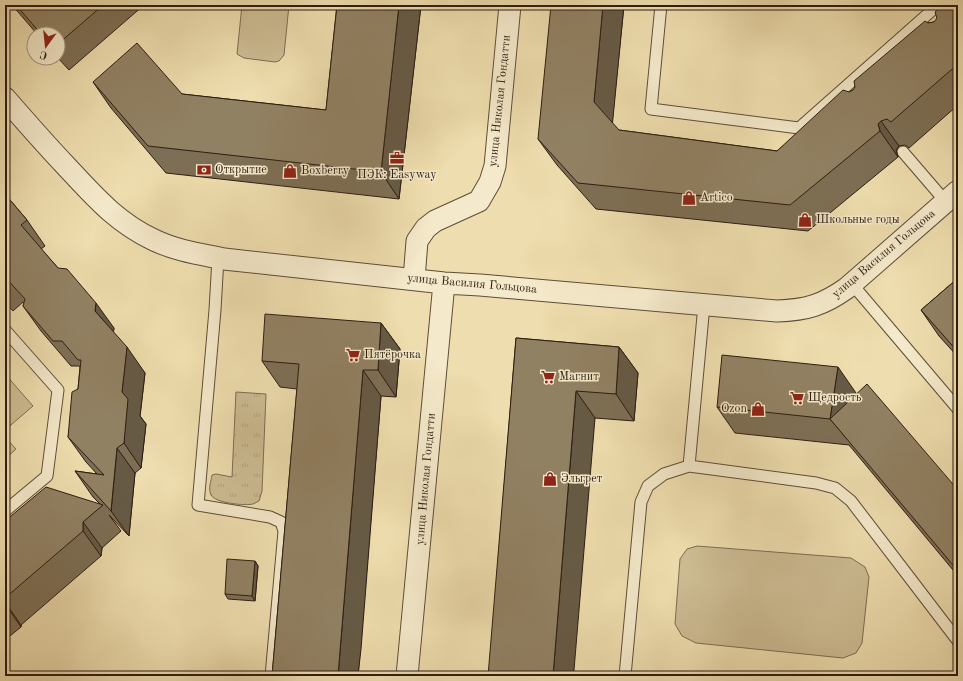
<svg xmlns="http://www.w3.org/2000/svg" width="963" height="681" viewBox="0 0 963 681" font-family="'Old Standard TT',serif">
  <style>
    .grass { fill: url(#grass-tufts); stroke: #7d6c52 }
    .park { fill: #cdbc93; stroke: #7d6c52 }
    .lines { fill: none; stroke-linecap: round; stroke-linejoin: round }
    .service-casing { stroke: #5d4d38; stroke-width: 13 }
    .minor-casing { stroke: #5d4d38; stroke-width: 23 }
    .service { stroke: #f4e9ca; stroke-width: 11 }
    .minor { stroke: #f4e9ca; stroke-width: 21 }
    .wall { fill: #7d6f55; stroke: #2d1d11 }
    .shaded-wall { fill: #665a45; stroke: #2d1d11 }
    .building { fill: #918163; stroke: #2d1d11 }
    .labels { text-anchor: middle; dominant-baseline: central; stroke-width: 3; stroke-linejoin: round; paint-order: stroke }
    .street-label { font-size: 12px; fill: #2d1d11; stroke: #f4e9ca }
    .poi-label { font-size: 12px; fill: #2d1d11; stroke: #f4e9ca; text-anchor: start }
  </style>
  <defs>
    <pattern id="grass-tufts" width="24" height="20" patternUnits="userSpaceOnUse"><rect width="24" height="20" fill="#cdbc93"/><path d="M3 7l-1-3M5 7V3M7 7l1-3M15 17l-1-3M17 17v-4M19 17l1-3" fill="none" stroke="#b0a17e"/></pattern>
  </defs>
  <rect width="100%" height="100%" fill="#eeddae"/>
  <filter id="stains"><feTurbulence type="fractalNoise" baseFrequency=".005" numOctaves="4"/><feColorMatrix values="0 0 0 0 .2 0 0 0 0 .09 0 0 0 0 .02 0 0 0 .5 -.17"/></filter>
  <radialGradient id="worn" r=".72"><stop offset=".6" stop-color="#630" stop-opacity="0"/><stop offset="1" stop-color="#630" stop-opacity=".3"/></radialGradient>
  <path class="grass" d="M236,392L266,394L262,491L259,501C257,502 255,503 253,504C245,506 215,503 211,495C208,489 211,481 212,475L216,474L232,477Z"/>
  <path class="park" d="M242,5H289L284,55L279,61L275,62L244,58L237,54Z
    M5,374L33,406L5,430Z
    M5,437L16,449L5,459Z
    M697,546L851,558L865,567L869,577L862,643L856,653L843,658L696,643L682,636L675,624L680,559L687,549Z"/>
  <g class="lines">
    <defs>
      <path id="service" d="M661,5L651,109L799,128L938,5
        M903,152L946,202
        M218,258L215,310L198,505L270,517L281,522L284,531L271,676
        M852,284L958,409
        M704,305L689,466L816,483L835,488L851,501L958,641
        M5,330L58,390L47,476L5,511
        M625,676L641,502L648,486L664,474L689,466"/>
      <path id="minor" d="M5,98C25,121 45,144 66,166C94,196 116,222 154,240C177,251 200,254 224,259L444,283L480,285L777,311C807,310 823,305 847,288L958,191
        M414,279L417,241L426,228L435,221L479,201L490,182L495,166L510,5
        M407,676L444,283"/>
    </defs>
    <use href="#service" class="service-casing"/>
    <use href="#minor" class="minor-casing"/>
    <use href="#service" class="service"/>
    <use href="#minor" class="minor"/>
  </g>
  <path class="wall" d="M12,5H144L69,70L58,58V34H37Z
    M337,5H421L399,199L166,173L111,108L93,82L182,94L326,110Z
    M624,5L612,123L619,130L777,151L849,92L853,90L928,23L934,22L958,5V105L909,148L905,145L899,146L896,150L898,157L808,231L596,209L557,165L538,139Z
    M5,194L27,220L45,246L41,249L58,268L114,328L113,332L145,373L140,416L146,424L141,468L135,473L129,536L109,515L121,531L102,548L101,556L21,625V627L5,640V521L100,504L93,497L75,471L97,474L86,462L68,437L78,389L80,367L79,366H71L41,331L23,306L24,303L23,302L13,311L5,302Z
    M958,278V357L939,336L921,310Z
    M381,323L400,349L396,397L381,396L358,676H272L297,389L280,387L262,361Z
    M516,338L619,347L638,373L634,421L595,418L492,638Z
    M856,393L855,395L958,490V576L849,445L735,433L717,407Z
    M255,561L258,566L255,601L228,599L225,594Z"/>
  <path class="shaded-wall" d="M399,5H421L399,199L381,172Z
    M603,5H624L612,128L594,102Z
    M881,121L899,146L896,150L898,157L880,131L878,124Z
    M96,303L114,328L113,336L95,311Z
    M381,323L400,349L396,397L378,370Z
    M127,347L145,373L140,416L146,424L141,468L124,443L122,392Z
    M619,347L638,373L634,421L616,394Z
    M838,367L856,393L849,441L830,419Z
    M363,370L381,396L361,649L358,676H338Z
    M576,391L595,418L574,670V676H553Z
    M117,448L135,473L129,536L111,511Z
    M83,522L102,548L101,556L83,531Z
    M255,561L258,566L255,601L252,596Z
    M5,602L21,625V627L5,604Z"/>
  <path class="building" d="M16,5H103L58,44V34H41Z
    M337,5H399L381,172L148,146L93,82L137,43L182,94L326,110Z
    M551,5H603L594,102L619,130L777,151L843,90L849,92L853,90L855,87L854,81L925,21L928,23L934,22L937,18L935,12L943,5H958V64L891,122L887,119L881,121L878,124L880,131L790,205L578,183L538,139Z
    M5,194L27,220L21,225L58,268L67,269L96,303L95,311L127,347L122,392L128,399L124,443L117,448L111,511L75,471L104,475L68,437L72,392L78,389L81,360H78L62,341H53L23,306L25,299L5,277Z
    M958,278V352L921,310Z
    M265,314L381,323L378,370H363L338,676H272L299,364L262,361Z
    M516,338L619,347L616,394L576,391L553,676H488Z
    M722,355L838,367L830,419L717,407Z
    M867,384L958,490V571L830,419Z
    M46,487L103,505L83,522V531L5,598V521Z
    M227,559L255,561L252,596L225,594Z"/>
  <defs>
    <symbol id="office-bare" viewBox="-9 -9 18 18"><path d="M-6-3h4V-5.5h4V-3h4V5H-6ZM-1-4.5V-3h2v-1.5ZM-6 0V1H6V0Z" fill="#8f2418" stroke="#f4e9ca" stroke-width="2.5" paint-order="stroke"/></symbol>
    <symbol id="bank-bare" viewBox="-9 -9 18 18"><path d="M-6-4H6V4H-6ZM0-2.3a2.3 2.3 0 1 0 0 4.6a2.3 2.3 0 1 0 0-4.6Z" fill="#8f2418" stroke="#f4e9ca" stroke-width="2.5" paint-order="stroke"/></symbol>
    <symbol id="shop-bare" viewBox="-9 -9 18 18"><path d="M-5-2.5h2.3a2.7 3.5 0 0 1 5.4 0H5L5.5 6h-11ZM-1.5-2.5h3a1.5 2.3 0 0 0-3 0Z" fill="#8f2418" stroke="#f4e9ca" stroke-width="2.5" paint-order="stroke"/></symbol>
    <symbol id="supermarket-bare" viewBox="-9 -9 18 18"><path d="M-6-5.5h2.5l.6 2H6L4.5 2H-2.5L-4.4-4H-6ZM-1.5 3.2a1.3 1.3 0 1 0 .1 0ZM3 3.2a1.3 1.3 0 1 0 .1 0Z" fill="#8f2418" stroke="#f4e9ca" stroke-width="2.5" paint-order="stroke"/></symbol>
  </defs>
  <g fill-rule="evenodd">
    <use href="#office-bare" x="387" y="148" width="20" height="20"/>
    <use href="#bank-bare" x="194" y="160" width="20" height="20"/>
    <use href="#shop-bare" x="280" y="161" width="20" height="20"/>
    <use href="#shop-bare" x="679" y="188" width="20" height="20"/>
    <use href="#shop-bare" x="795" y="210" width="20" height="20"/>
    <use href="#supermarket-bare" x="343" y="345" width="20" height="20"/>
    <use href="#supermarket-bare" x="538" y="367" width="20" height="20"/>
    <use href="#supermarket-bare" x="787" y="388" width="20" height="20"/>
    <use href="#shop-bare" x="748" y="399" width="20" height="20"/>
    <use href="#shop-bare" x="540" y="469" width="20" height="20"/>
  </g>
  <g class="labels">
    <g class="street-label">
      <text transform="translate(500 101) rotate(-84)">улица Николая Гондатти</text>
      <text transform="translate(884 254) rotate(-40)">улица Василия Гольцова</text>
      <text transform="translate(472 284) rotate(5)">улица Василия Гольцова</text>
      <text transform="translate(426 479) rotate(-85)">улица Николая Гондатти</text>
    </g>
    <g class="poi-label">
      <text x="215" y="170">Открытие</text>
      <text x="301" y="171">Boxberry</text>
      <text x="397" y="175" text-anchor="middle">ПЭК: Easyway</text>
      <text x="700" y="198">Artico</text>
      <text x="816" y="220">Школьные годы</text>
      <text x="364" y="355">Пятёрочка</text>
      <text x="559" y="377">Магнит</text>
      <text x="808" y="398">Щедрость</text>
      <text x="747" y="409" text-anchor="end">Ozon</text>
      <text x="561" y="479">Эльгрет</text>
    </g>
  </g>
  <rect width="963" height="681" fill="none" stroke="#eeddae" stroke-width="20"/>
  <rect x="6" y="6" width="951" height="669" fill="none" stroke="#2d1d11" stroke-width="2"/>
  <rect x="10" y="10" width="943" height="661" fill="none" stroke="#2d1d11"/>
  <g transform="translate(46 46) rotate(195)"><circle r="19" fill="#f4e9ca" stroke="#a49780"/>
  <path d="M0-3L7 15L0 10L-7 15Z" fill="#8f2418"/>
  <text y="-6" font-size="11" font-weight="bold" text-anchor="middle" fill="#2d1d11">С</text>
  </g>
  <rect width="100%" height="100%" filter="url(#stains)"/>
  <rect width="100%" height="100%" fill="url(#worn)"/>
</svg>
